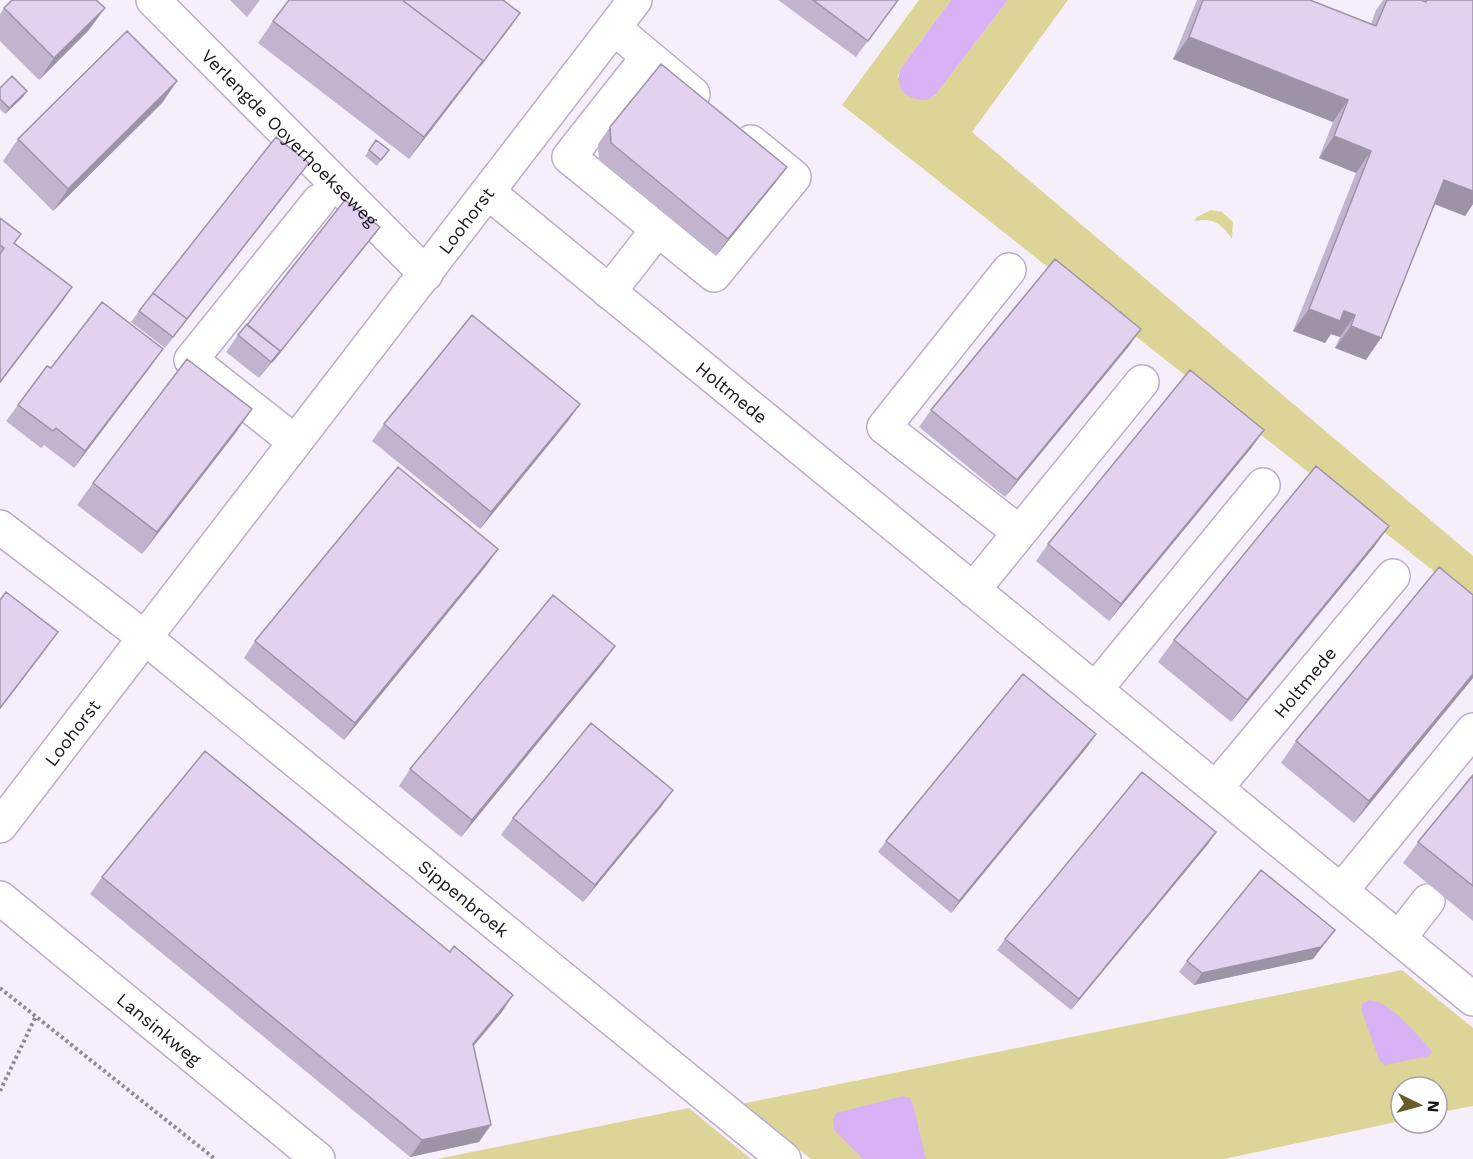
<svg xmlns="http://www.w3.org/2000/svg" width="1473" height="1159" viewBox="0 0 1473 1159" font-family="'Work Sans',sans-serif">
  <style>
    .green { fill: #ddd597 }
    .water { fill: #d8b2f5 }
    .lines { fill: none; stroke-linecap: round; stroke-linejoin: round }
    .minor-casing { stroke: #bdacc9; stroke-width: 36 }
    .path { stroke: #918b96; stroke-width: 4; stroke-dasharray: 3 3; stroke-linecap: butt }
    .minor { stroke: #fff; stroke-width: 33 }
    .wall { fill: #c2b4ce }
    .shaded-wall { fill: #9e92a7 }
    .building { fill: #e2d1ef; stroke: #9e92a7; stroke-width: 1.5 }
    .labels { text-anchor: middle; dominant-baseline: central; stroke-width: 4.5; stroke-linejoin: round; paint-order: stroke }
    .street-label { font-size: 18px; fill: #19131d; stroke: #fff }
  </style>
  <rect width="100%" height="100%" fill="#f6effb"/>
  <path class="green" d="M919,0H951L901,68L898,77L928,100L936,94L1008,0H1068L972,132L1473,556V602L842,105Z
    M1211,210L1222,212L1233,222L1232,239C1222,224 1213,217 1194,221L1197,217Z
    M1402,970L1473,1028V1106L1437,1113V1087H1401V1121L1224,1159H811L741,1104Z
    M689,1108L751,1159H437Z"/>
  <path class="water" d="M951,0H1008L936,94L928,100C907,100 893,90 901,68Z
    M1369,1000C1392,1002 1412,1031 1428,1046L1432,1052L1429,1056L1385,1065L1379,1060L1362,1012V1004Z
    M903,1096L910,1098L913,1104L926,1159H863L834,1130L833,1120L836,1113Z"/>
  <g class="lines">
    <defs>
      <g id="minor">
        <path id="s1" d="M153,0L426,274"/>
        <path d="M614,28L693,94"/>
        <path d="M648,57L569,157L714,275L794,177L751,142"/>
        <path id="s2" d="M489,193L1473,999"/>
        <path d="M1009,270L884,427L1019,532"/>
        <path d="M609,292L658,229"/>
        <path d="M294,441L191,360L319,201"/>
        <path id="s3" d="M0,527L144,637L784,1159"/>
        <path d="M973,590L1142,382"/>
        <path d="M1095,690L1263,485"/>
        <path id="s4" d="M1216,788L1393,576"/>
        <path id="s5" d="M0,826L635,0"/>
        <path d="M1341,891L1473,730"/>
        <path id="s6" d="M0,898L318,1159"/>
        <path d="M1399,938L1428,901"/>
      </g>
    </defs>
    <use href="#minor" class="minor-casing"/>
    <path class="path" d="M0,988L215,1159
      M0,1091L36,1016"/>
    <use href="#minor" class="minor"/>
  </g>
  <path class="wall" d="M230,0H260L247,17Z
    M778,0H898L856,57Z
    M1197,0H1310L1371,24L1376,10L1383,0H1473V204L1465,216L1435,204L1366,360L1335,348L1340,337L1331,334L1325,343L1293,331L1356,173L1319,158L1333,122L1173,59Z
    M4,8L89,30L39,80L0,41V14Z
    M273,21L508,30L409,159L258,43Z
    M177,81L162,103L53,211L3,161L18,139Z
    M0,88L27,91L23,97L5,114L0,109Z
    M610,127L775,183L716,256L599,160L598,144Z
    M376,140L389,150L377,166L365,156Z
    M305,169L165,348L131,322L139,311Z
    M0,218L21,234L15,243L64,299L0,383Z
    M380,227L259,378L226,352L238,335Z
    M1129,346L1005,497L919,427L931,410Z
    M163,349L74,468L44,445L41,448L6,421L18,405L51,368Z
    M580,404L568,421L480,529L372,441L384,424Z
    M237,431L142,554L77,505L93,483Z
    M1252,447L1109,621L1036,561L1048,544Z
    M1389,526L1374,547L1231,722L1158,662L1174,640Z
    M498,549L486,566L344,740L244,658L255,641Z
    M1473,595V678L1354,823L1281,763L1296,741Z
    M615,646L603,663L461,837L399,786L410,769Z
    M1096,734L1088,746L951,913L878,852L886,841Z
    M1473,775V921L1403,863L1418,842Z
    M673,790L661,807L583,902L501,835L513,818Z
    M1216,832L1208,844L1071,1010L997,950L1005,939Z
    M102,877L502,1012L473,1046L479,1142L410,1157L90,894Z
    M1335,930L1313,959L1194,985L1179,972L1187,961Z"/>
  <path class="shaded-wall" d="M105,8L89,30L39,80L54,58Z
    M520,13L508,30L409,159L424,137Z
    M1189,37L1348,100L1333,122L1173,59Z
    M177,81L162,103L53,211L68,189Z
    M27,91L23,97L5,114L9,108Z
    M1334,136L1371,151L1356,173L1319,158Z
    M787,167L775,183L716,256L728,239Z
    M1444,180L1473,191V204L1465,216L1429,202Z
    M380,227L376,233L259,378L271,362Z
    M72,287L64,299L0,383V382Z
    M1309,309L1344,311L1355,315L1340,337L1331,334L1325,343L1293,331Z
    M1351,326L1381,338L1366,360L1335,348Z
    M1141,329L1129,346L1005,497L1017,480Z
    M163,349L151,366L74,468L85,451Z
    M580,404L568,421L480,529L491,512Z
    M252,409L237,431L142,554L157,532Z
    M1264,430L1252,447L1109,621L1121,604Z
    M1389,526L1374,547L1231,722L1247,700Z
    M498,549L486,566L344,740L355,723Z
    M58,632L46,649L0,709V708Z
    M615,646L603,663L461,837L472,820Z
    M1473,674V678L1354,823L1369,801Z
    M1096,734L1088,746L951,913L959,901Z
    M673,790L661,807L583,902L595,885Z
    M1216,832L1208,844L1071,1010L1079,999Z
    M1335,930L1313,959L1194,985L1202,973Z
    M513,995L502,1012L461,1061L473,1044Z
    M491,1125L479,1142L410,1157L422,1140Z"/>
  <path class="building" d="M12,0H96L105,8L54,58L4,8Z
    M289,0H402L483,61L424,137L273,21Z
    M402,0H503L520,13L480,66L483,61Z
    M813,0H898L868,41Z
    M1203,0H1310L1376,26L1387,0H1421L1426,2L1427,0H1473V191L1444,180L1381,338L1351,326L1355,315L1344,311L1340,321L1309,309L1371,151L1334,136L1348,100L1189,37Z
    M127,31L177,81L68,189L18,139Z
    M661,64L787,167L728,239L611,143L610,127Z
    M12,76L27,91L9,108L0,99V88Z
    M276,137L309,163L183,324L187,319L153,293Z
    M376,140L389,150L381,160L369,150Z
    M345,200L380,227L272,362L280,351L247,325Z
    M0,218L21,234L14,243L72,287L0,382V254L4,248L0,245Z
    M1055,259L1141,329L1017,480L931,410Z
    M153,293L187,319L173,337L139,311Z
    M102,302L163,349L85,451L56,428L53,431L18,405L47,366L51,368Z
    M472,315L580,404L491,512L384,424Z
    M247,324L280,351L271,362L238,335Z
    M187,359L252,409L157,532L93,483Z
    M1190,370L1264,430L1121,604L1048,544Z
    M1316,466L1389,526L1247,700L1174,640Z
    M398,467L498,549L355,723L255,641Z
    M1439,567L1473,595V674L1369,801L1296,741Z
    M6,592L58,632L0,708V600Z
    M553,595L615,646L472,820L410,769Z
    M1023,674L1096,734L959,901L886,841Z
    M591,723L673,790L595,885L513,818Z
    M205,751L450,952L454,946L513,995L473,1044L491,1125L422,1140L102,877Z
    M1142,772L1216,832L1079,999L1005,939Z
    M1473,775V886L1418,842Z
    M1261,870L1335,930L1321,947L1202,973L1187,961Z"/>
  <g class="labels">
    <g class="street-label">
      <text stroke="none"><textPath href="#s1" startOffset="194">Verlengde Ooyerhoekseweg</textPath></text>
      <text stroke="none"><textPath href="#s5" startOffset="764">Loohorst</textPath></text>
      <text stroke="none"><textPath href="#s2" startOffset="314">Holtmede</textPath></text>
      <text stroke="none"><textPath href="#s4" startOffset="138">Holtmede</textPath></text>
      <text stroke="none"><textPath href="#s5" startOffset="118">Loohorst</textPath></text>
      <text stroke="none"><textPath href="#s3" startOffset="594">Sippenbroek</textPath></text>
      <text stroke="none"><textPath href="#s6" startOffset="206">Lansinkweg</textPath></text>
    </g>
  </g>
  <g transform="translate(1419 1105) rotate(95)"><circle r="28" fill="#ffffff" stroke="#a3a1a5" stroke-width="1.5"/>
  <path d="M0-4.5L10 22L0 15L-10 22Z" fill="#655e2b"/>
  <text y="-9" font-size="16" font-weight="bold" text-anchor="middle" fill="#19131d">N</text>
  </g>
</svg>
